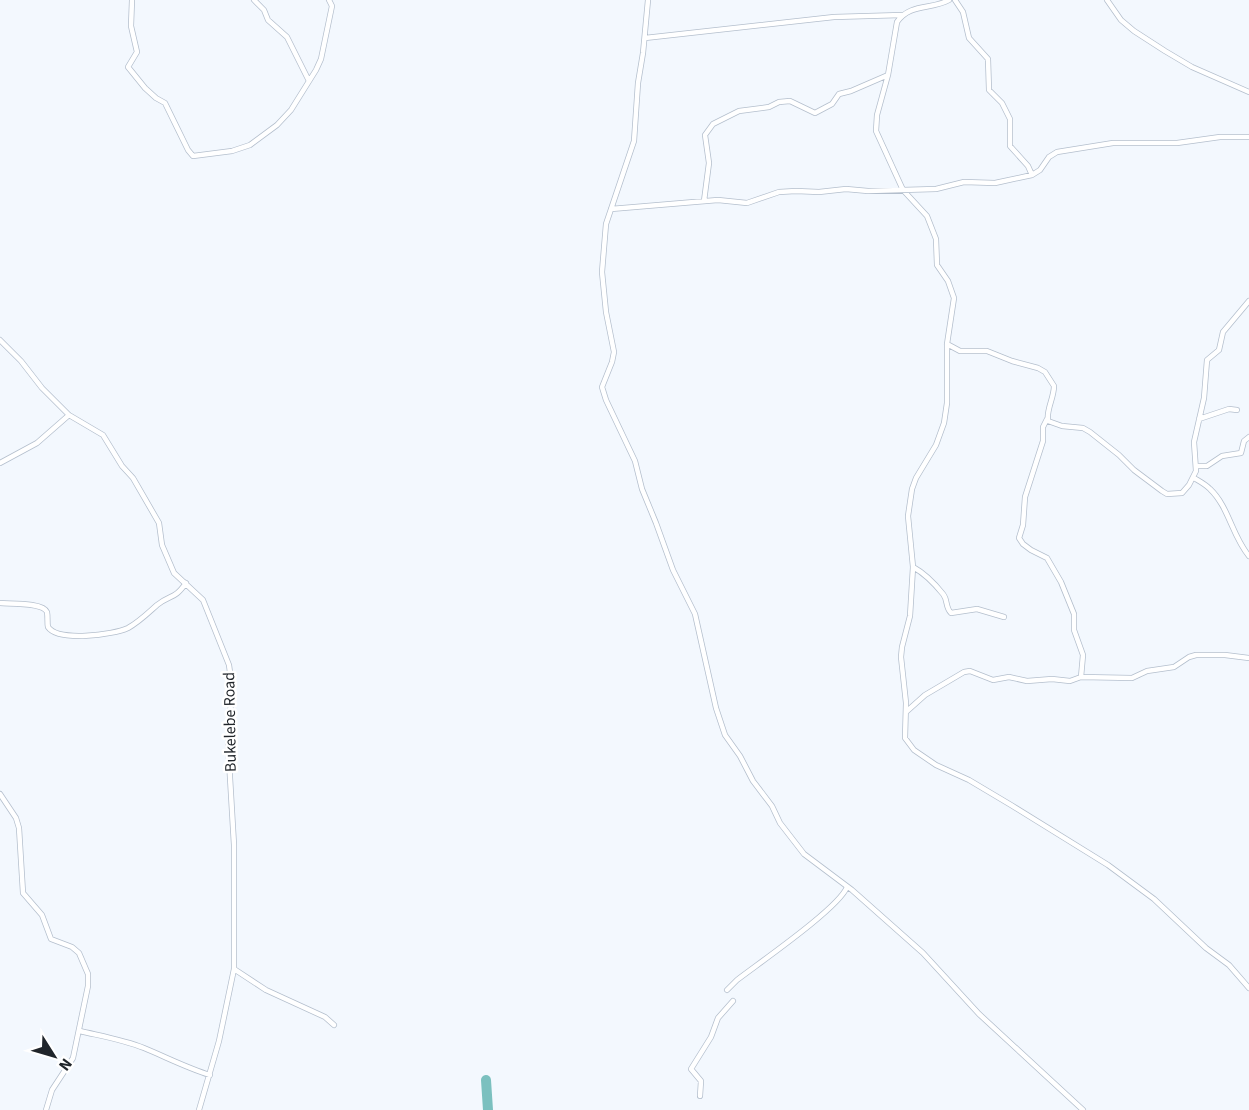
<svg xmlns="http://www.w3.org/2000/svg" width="1249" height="1110" viewBox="0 0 1249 1110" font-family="'Source Sans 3',sans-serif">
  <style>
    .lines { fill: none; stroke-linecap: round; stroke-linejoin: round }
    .river { stroke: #7bc0bf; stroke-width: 10 }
    .minor-casing { stroke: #b4bfcd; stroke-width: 6 }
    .minor { stroke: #fff; stroke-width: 4.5 }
    .labels { text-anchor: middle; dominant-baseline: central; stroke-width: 5; stroke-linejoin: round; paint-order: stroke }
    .street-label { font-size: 16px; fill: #20252a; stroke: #fff }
  </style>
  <rect width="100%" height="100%" fill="#f3f8fe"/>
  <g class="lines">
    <path class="river" d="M486,1080L488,1110"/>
    <defs>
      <path id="minor" d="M132,0L131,26L137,52L128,67L145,88L156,98L165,103L188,150L193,156L232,151L250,145L277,125L291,110L316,70L321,59L332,6L329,0
        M254,0L264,10L268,20L287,37L309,81
        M648,0L643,53L638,83L634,141L606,224L602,272L606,312L614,352L612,362L602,387L606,400L635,461L642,489L656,523L673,570L695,614L716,708L725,735L740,756L753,781L772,806L780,823L804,854L852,890L923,953L979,1014L1083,1110
        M949,0C931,10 910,3 897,22L888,75L877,115L876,131L903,190L927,216L936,239L937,265L948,281L954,298L947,344V403L944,423L936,445L916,478L912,489L908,516L913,567L910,616L902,647L901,657L906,703L905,738L914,750L936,765L969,780L1011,805L1108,865L1154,899L1206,948L1229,965L1249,988
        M955,0L963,12L969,38L988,59L989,90L1002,103L1010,119V146L1028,166L1032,175
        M1107,0L1121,20L1134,31L1165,51L1192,67L1249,92
        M645,38L834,17L902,15
        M704,201L709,163L705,135L713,124L739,111L769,107L779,102L790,101L815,113L832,104L839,94L851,91L888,75
        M611,209L718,200L747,203L779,192L796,191L819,192L846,189L868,191L936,189L964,182L995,183L1032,175L1040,170L1049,157L1057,152L1113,143H1177L1220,137H1249
        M0,340L21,361L42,388L69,415L103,435L122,466L133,478L159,523L162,545L174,573L203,600L229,665L232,687L228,744L234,845V969L219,1041L199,1110
        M947,344L960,351H987L1012,361L1038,368L1045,372L1054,386C1054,398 1046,410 1048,421L1062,426L1083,428L1090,432L1119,455L1134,470L1162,491L1167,494L1182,493L1189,485L1196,471L1194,442L1204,398L1207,360L1219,350L1223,332L1249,301
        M1047,419L1043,427V441L1025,497L1023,525L1019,538L1023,544L1031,550L1047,558L1061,582L1074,614V630L1083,655L1081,677
        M1199,419L1229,409L1237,410
        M0,463L37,443L69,415
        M1197,466H1207L1222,456L1241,453L1244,441L1249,437
        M1194,478C1199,481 1205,484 1210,489C1229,507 1232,536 1249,556
        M913,567C924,573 935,584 943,594C948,600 945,607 951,613L977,609L1004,617
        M0,603C10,604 43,602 47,612C48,617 47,623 48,627C58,642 113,635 128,628C139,622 148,613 157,605C171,594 174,600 186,583
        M906,712L925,695L964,672L970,671L993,680L1009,677L1027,681L1052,679L1070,681L1081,677L1132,678L1147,671L1174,667L1189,657L1196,655H1225L1249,658
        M0,794L16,818L19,828L23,893L42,915L51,939L72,947L79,953L88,974V986L73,1058L52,1090L46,1110
        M234,969L266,990L325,1017L334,1025
        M727,990L737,980C759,963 839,908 847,887
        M80,1031C101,1036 124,1040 144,1048C166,1057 187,1068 210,1075
        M700,1096L701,1081L691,1069L711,1037L718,1018L733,1001"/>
    </defs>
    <use href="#minor" class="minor-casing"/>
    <use href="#minor" class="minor"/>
  </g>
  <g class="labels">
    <g class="street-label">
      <text transform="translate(230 722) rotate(-91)">Bukelebe Road</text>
    </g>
  </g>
  <g transform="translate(54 1056) rotate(127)" stroke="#ffffff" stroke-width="4.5" paint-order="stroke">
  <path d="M0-4.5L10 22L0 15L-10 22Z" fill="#20252a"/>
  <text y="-9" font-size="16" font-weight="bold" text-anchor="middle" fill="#20252a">N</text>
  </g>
</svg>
